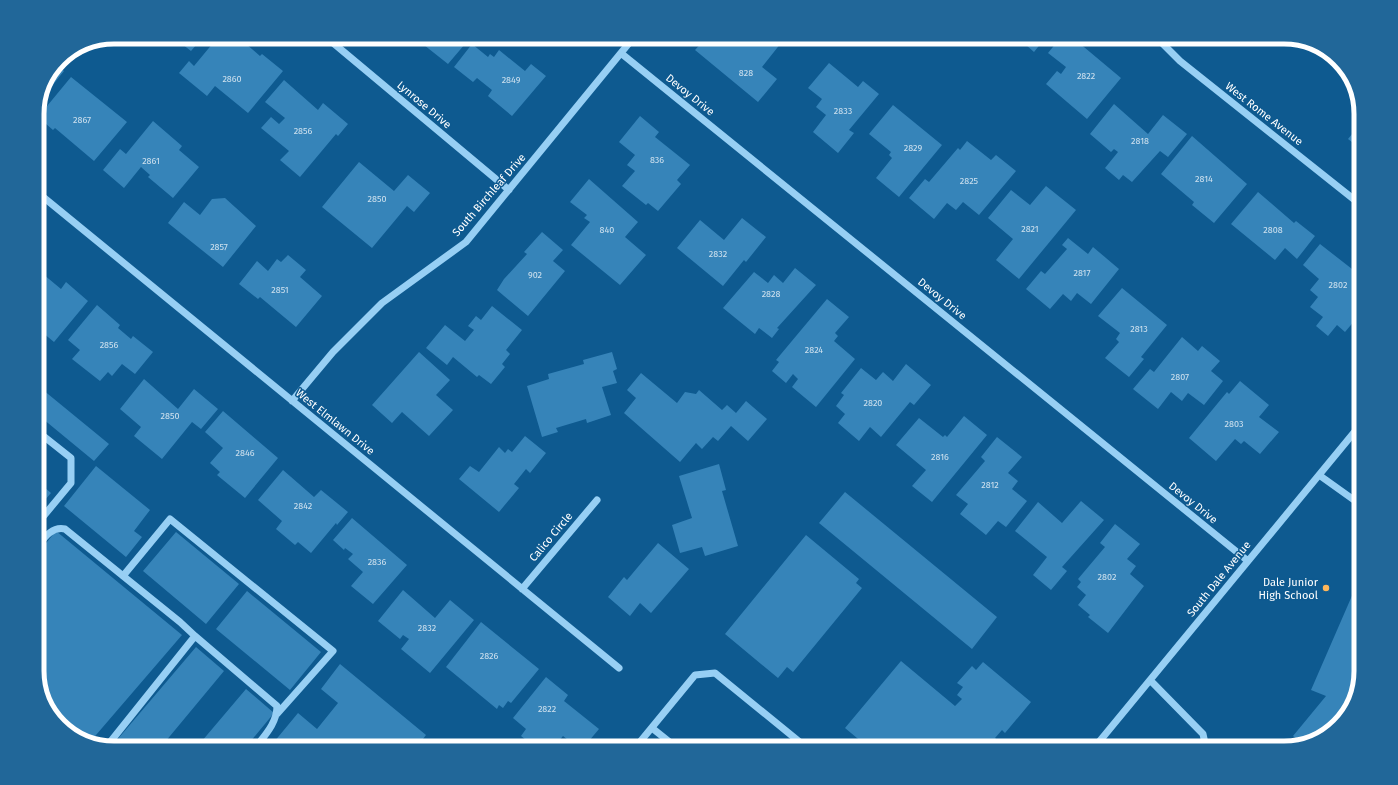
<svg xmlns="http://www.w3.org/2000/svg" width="1398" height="785" viewBox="0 0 1398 785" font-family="'Fira Sans',sans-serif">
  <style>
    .building { fill: #3684b9 }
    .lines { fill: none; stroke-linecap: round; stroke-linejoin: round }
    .minor { stroke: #97cff4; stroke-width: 7 }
    .poi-dot { fill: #ffb75a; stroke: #0e5a90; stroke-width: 1.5 }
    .labels { text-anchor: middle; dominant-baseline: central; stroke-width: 3; stroke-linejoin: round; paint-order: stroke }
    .number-label { font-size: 9px; fill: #cde0ee }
    .street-label { font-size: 11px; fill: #fff; stroke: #0e5a90 }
    .poi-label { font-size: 11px; fill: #fff; stroke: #0e5a90; text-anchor: end }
    .rim { fill: none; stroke: #fff; stroke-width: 5 }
  </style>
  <rect width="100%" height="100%" fill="#0e5a90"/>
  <path class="building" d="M139,37H168L157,46L147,45Z
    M173,37H203L191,51Z
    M218,37H238L260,56L262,54L283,71L248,113L215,86L207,96L179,73L189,61L194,66Z
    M431,37H456L465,44L448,64L424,45Z
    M707,37L785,38L762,67L777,79L758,102L695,50Z
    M1017,37H1046L1034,52Z
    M1061,37H1072L1121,78L1087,119L1046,84L1057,71L1061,74L1066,67L1048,53Z
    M472,44L488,57L490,54L494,57L499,50L525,71L531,64L546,76L512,116L488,96L492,90L477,78L473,82L454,67Z
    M829,63L858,87L863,81L879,94L849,130L854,133L838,153L813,132L826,115L816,107L822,99L808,88Z
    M57,65L64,71L43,97V96Z
    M71,77L127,122L94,161L55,128L53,130L38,117Z
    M284,80L318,110L323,103L348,124L338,136L336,134L300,177L280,160L289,151L261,128L271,117L279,124L285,118L265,102Z
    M1114,104L1148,134L1163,115L1187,134L1168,157L1160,151L1132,182L1123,175L1119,180L1105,168L1118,152L1114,149L1111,152L1090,134Z
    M893,105L942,145L899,197L876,178L892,158L889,155L891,152L869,134Z
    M640,116L659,132L655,137L690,165L677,180L681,184L658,211L648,203L646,205L622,186L635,171L627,165L635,155L619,142Z
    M153,121L182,146L179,150L199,167L173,198L148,177L150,175L141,167L124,188L103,170L120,149L126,154Z
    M1361,123V149L1348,139Z
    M1192,136L1247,184L1214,223L1192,205L1194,202L1161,174Z
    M967,141L991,160L996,155L1016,171L979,215L963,202L956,210L947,203L934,219L909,198L925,179L929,182L958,148L960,150Z
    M359,162L394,191L408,175L430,193L414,212L407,206L372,248L322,207Z
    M589,179L638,222L625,237L646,255L620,285L571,245L590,222L584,218L587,215L570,202Z
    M1046,186L1076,210L1019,279L996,260L1013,239L988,218L1011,190L1030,205Z
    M1258,192L1294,223L1296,221L1315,236L1297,259L1285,248L1275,260L1231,224Z
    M225,198L256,226L223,267L168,223L184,202L200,215L212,199Z
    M742,218L766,237L746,262L744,260L723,286L677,248L700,220L724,240Z
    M542,232L563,250L553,261L565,271L528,316L497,290L504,279L527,254L524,252Z
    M1068,238L1088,254L1093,247L1119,269L1091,304L1077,293L1071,301L1063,294L1050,309L1026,289L1041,271L1045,274L1067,249L1062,245Z
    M1320,244L1361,276V313L1345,332L1337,325L1328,336L1316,326L1323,317L1310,307L1318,297L1310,290L1319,279L1303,265Z
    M288,255L306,270L300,277L322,296L296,327L260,297L258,299L239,284L257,261L268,271L277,259L281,262Z
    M795,268L816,285L777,328L779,329L772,338L759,328L755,334L723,308L754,272L768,283L774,275L783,283Z
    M37,269L61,289L66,282L88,301L54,342L37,328Z
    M1122,288L1167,325L1141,357L1144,359L1129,377L1105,358L1119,342L1116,339L1120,333L1098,316Z
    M827,299L849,317L835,333L838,336L834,341L855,359L816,407L792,387L798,379L793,374L786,383L772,371L779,362L776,360Z
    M97,305L120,325L118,328L131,339L133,336L153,352L135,374L122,364L112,376L108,372L100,381L72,359L80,350L68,340Z
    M492,306L522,330L506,350L510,354L502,364L505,367L491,384L479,375L477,377L453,357L447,365L426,348L445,325L465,341L474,330L468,326L476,316L481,320Z
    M1182,337L1198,351L1202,346L1220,361L1211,371L1223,381L1204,405L1188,393L1182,401L1171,392L1158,409L1133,389L1150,369L1154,372Z
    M419,352L450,380L436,395L453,410L429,436L402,412L392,423L372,405Z
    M612,352L617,369L613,371L617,383L602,387L611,415L587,423L586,419L556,428L558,432L542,437L527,386L549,379L548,374L584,364L583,360Z
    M906,364L931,385L914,405L910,402L881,437L870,427L859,441L838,423L845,414L836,406L844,395L841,393L861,368L876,380L883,372L893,381Z
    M641,373L677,403L685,392L696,394L699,390L722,410L727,405L736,413L746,401L767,419L748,441L731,426L718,441L713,437L702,449L696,443L680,462L624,413L636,398L627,390Z
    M144,379L178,409L194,389L218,409L201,429L192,422L162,459L134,436L141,427L120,409Z
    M1240,381L1269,405L1259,417L1279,432L1260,454L1244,441L1241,444L1235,439L1216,461L1189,438L1227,392L1229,394Z
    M37,385L109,444L94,461L37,414Z
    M223,411L278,458L245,498L217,475L220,472L210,463L223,448L205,432Z
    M964,416L987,435L932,502L912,486L926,470L896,445L919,418L943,437L945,435L947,437Z
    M525,436L546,453L530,473L526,469L514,484L519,488L499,512L459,479L470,466L479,472L499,447L505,453L508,449L512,452Z
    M997,437L1022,457L1008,473L1018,481L1012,489L1027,501L1006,527L998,521L986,535L960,514L968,504L956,495L985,461L981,457Z
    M719,464L726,490L722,491L738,546L705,556L702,547L680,553L672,525L692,518L679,476Z
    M96,466L150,510L134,531L142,537L126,557L64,506Z
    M283,470L314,497L321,490L348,512L337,525L336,523L311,553L298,542L295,545L276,529L282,521L258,500Z
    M37,481L51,493L37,509Z
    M845,492L997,617L972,649L819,523Z
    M1081,501L1104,520L1062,567L1067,571L1051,590L1033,575L1047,557L1015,531L1038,502L1062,523Z
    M352,518L407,565L373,604L351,586L363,572L348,559L353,554L345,548L344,550L333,540Z
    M1115,524L1140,544L1127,559L1136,566L1130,574L1144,586L1108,633L1088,617L1090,615L1078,605L1086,595L1077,587L1081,582L1078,579L1105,547L1100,543Z
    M56,531L182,635L90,742L82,739L49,713L37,676V554Z
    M176,532L239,584L206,624L143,571Z
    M806,535L859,579L856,583L862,588L793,672L787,667L778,678L725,634Z
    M658,543L689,569L651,613L640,603L630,616L608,597L624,577L627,580Z
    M1361,575V672L1351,709L1323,738L1302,743L1293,736L1326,696L1311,690Z
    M403,590L435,618L450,600L474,620L430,673L401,649L409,639L403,635L400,639L378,621Z
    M247,591L321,652L290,690L216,629Z
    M481,622L539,669L511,703L508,701L503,708L499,705L497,709L446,667Z
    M196,647L224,671L180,724L160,748L111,747Z
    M901,661L955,706L962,699L957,695L963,687L957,683L972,666L976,670L983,662L1031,702L1005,733L1002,730L995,738L1002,744L998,748H869L845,728Z
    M340,664L426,735L416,748H393L391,746L390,748H269L298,713L317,729L338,703L321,689Z
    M546,677L568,695L564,701L599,729L583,748H578L563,736L553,748H536L521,736L526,729L513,718Z
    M246,689L274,713L245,748H196Z"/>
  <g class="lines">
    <path class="minor" d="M326,37L509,190
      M1156,37L1180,61L1361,205
      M622,54L1248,561
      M37,192L619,668
      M292,401L333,352L382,303L466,242L634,37
      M37,431L71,458V483L37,524
      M1319,475L1361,505
      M37,547C44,538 52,526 65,529L180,622L195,636L107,746
      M123,576L170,519L333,651L277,714
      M522,589L597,500
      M195,636L277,706C277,723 265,735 255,748
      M1150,680L1203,734L1206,748
      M652,728L677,748
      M635,748L695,675L715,673L807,748
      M1094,748L1361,424"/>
  </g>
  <circle class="poi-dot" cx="1326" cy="588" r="4"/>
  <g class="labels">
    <g class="number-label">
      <text x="746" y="73">828</text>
      <text x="1086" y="76">2822</text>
      <text x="232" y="79">2860</text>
      <text x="511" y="80">2849</text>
      <text x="843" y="111">2833</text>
      <text x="82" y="120">2867</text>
      <text x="303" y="131">2856</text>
      <text x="1140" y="141">2818</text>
      <text x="913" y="148">2829</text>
      <text x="657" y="160">836</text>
      <text x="151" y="161">2861</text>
      <text x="1204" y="179">2814</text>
      <text x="969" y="181">2825</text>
      <text x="377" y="199">2850</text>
      <text x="1030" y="229">2821</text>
      <text x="607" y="230">840</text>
      <text x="1273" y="230">2808</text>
      <text x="219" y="247">2857</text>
      <text x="718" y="254">2832</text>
      <text x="1082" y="273">2817</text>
      <text x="535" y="275">902</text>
      <text x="1338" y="285">2802</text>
      <text x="280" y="290">2851</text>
      <text x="771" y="294">2828</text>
      <text x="1139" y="329">2813</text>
      <text x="109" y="345">2856</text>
      <text x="814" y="350">2824</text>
      <text x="1180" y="377">2807</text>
      <text x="873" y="403">2820</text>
      <text x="170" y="416">2850</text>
      <text x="1234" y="424">2803</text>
      <text x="245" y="453">2846</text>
      <text x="940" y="457">2816</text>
      <text x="990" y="485">2812</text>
      <text x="303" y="506">2842</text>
      <text x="377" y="562">2836</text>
      <text x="1107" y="577">2802</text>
      <text x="427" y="628">2832</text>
      <text x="489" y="656">2826</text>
      <text x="547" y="709">2822</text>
    </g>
    <g class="street-label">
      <text transform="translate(690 95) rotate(39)">Devoy Drive</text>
      <text transform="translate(424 105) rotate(40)">Lynrose Drive</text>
      <text transform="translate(1264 114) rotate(38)">West Rome Avenue</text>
      <text transform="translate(489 195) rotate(-49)">South Birchleaf Drive</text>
      <text transform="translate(942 299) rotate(39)">Devoy Drive</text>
      <text transform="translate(335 422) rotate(39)">West Elmlawn Drive</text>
      <text transform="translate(1193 503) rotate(39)">Devoy Drive</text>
      <text transform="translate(551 537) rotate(-50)">Calico Circle</text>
      <text transform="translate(1219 579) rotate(-51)">South Dale Avenue</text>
    </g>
    <g class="poi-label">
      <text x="1318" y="582">Dale Junior<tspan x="1318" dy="13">High School</tspan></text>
    </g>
  </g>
  <path d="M0 0H1398V785H0ZM114 44H1284A70 70 0 0 1 1354 114V671A70 70 0 0 1 1284 741H114A70 70 0 0 1 44 671V114A70 70 0 0 1 114 44Z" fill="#216799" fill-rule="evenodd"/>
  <path class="rim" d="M114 44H1284A70 70 0 0 1 1354 114V671A70 70 0 0 1 1284 741H114A70 70 0 0 1 44 671V114A70 70 0 0 1 114 44Z"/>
</svg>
